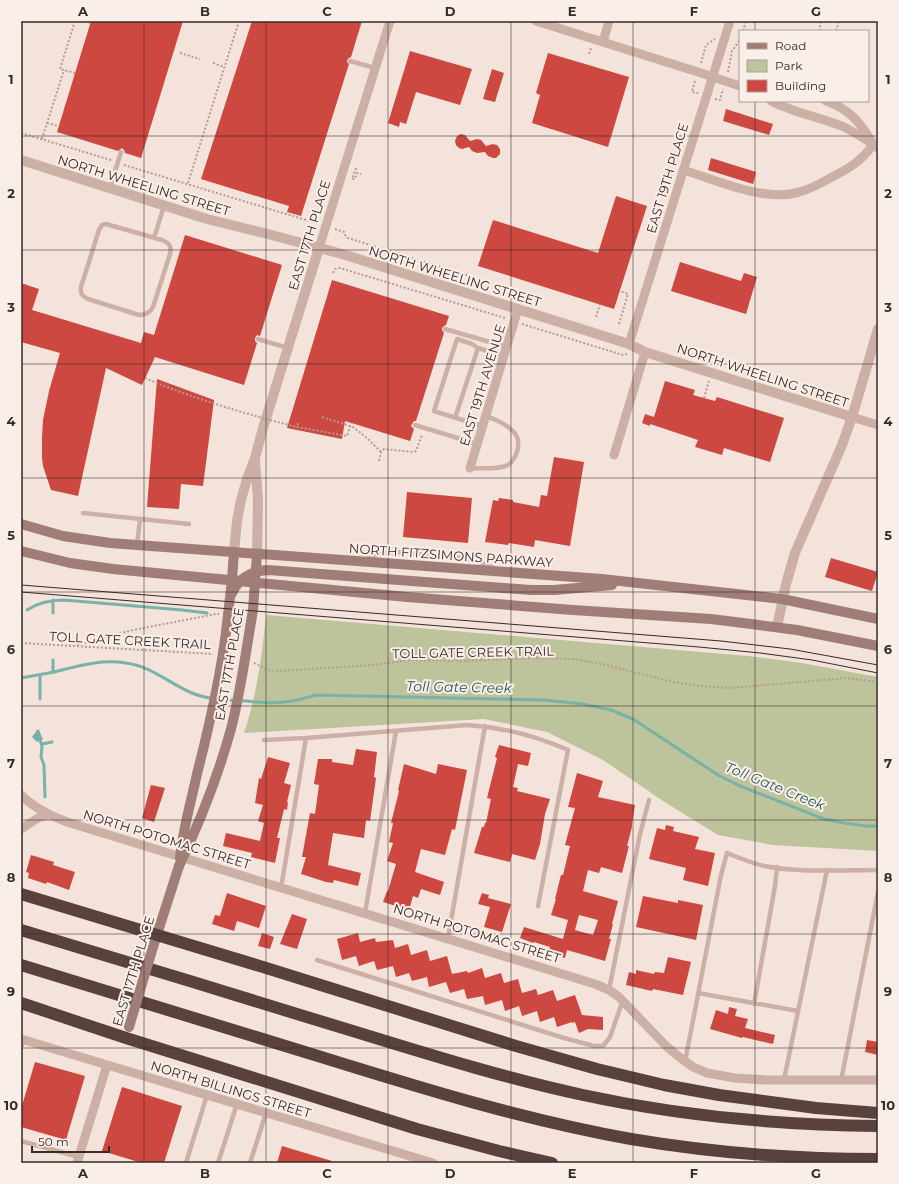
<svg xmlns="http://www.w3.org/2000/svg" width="899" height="1184" viewBox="0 0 899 1184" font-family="Montserrat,sans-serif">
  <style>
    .green { fill: #bdc39a }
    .water { fill: #79b2a9 }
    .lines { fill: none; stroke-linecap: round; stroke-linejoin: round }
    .stream { stroke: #79b2a9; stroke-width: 3 }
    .building { fill: #cc4840; fill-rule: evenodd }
    .path { stroke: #b89a90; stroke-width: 2; stroke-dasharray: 2 2; stroke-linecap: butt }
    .service { stroke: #ccb0a6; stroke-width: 4.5 }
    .minor { stroke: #ccb0a6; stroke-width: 9 }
    .tertiary { stroke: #ccb0a6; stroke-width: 10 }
    .secondary { stroke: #a07e77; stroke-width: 10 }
    .motorway { stroke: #59413e; stroke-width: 12 }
    .tram { stroke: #382a28; stroke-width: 1 }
    .path-bridge { stroke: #b89a90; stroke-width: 2; stroke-dasharray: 2 2; stroke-linecap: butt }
    .secondary-bridge { stroke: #a07e77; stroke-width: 10 }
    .grid { fill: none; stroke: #382a28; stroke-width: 1; stroke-opacity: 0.55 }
    .labels { text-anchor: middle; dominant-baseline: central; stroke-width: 4; stroke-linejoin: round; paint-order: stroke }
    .street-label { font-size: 13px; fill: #382a28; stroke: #faeee8 }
    .water-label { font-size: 14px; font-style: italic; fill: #1b5b53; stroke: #faeee8 }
    .neatline { fill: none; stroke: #382a28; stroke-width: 1.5 }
    .grid-label { font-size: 13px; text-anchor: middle; font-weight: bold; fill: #382a28 }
  </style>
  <rect width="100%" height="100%" fill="#f3e3db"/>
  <path class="green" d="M266,615L748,656L802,663L878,677V851L773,845L718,835L666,803L603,760L547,732L484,719L244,733C257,695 262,655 266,615Z"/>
  <path class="water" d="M37,730L39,731L43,739L40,743L39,741L37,742L32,737Z"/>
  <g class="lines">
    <path class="stream" d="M53,600V613
      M27,610C39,602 50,600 64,600L182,610L207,613
      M53,672V660
      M40,675V699
      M21,678C32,676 43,674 54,672C78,666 101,659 126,663C151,666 170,684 192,693C209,700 228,700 246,701C258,702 271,704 283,702C294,702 305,698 316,695L544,700L583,704L611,710L633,719L718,775L740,786L824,819L844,823L866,826H878
      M38,731L42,747L41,757L44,765L45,797
      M42,744L52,742"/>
  </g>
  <path class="building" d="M91,21H183L141,158L125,153L124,150L122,148L118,151L57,132Z
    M252,21H362L351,57L349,58L347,60V62L349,64L301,216L287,212L289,206L201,179Z
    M410,51L472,69L460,105L416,92L406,124L400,122L399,127L388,123Z
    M548,53L629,77L608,147L532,123L540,95L536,93Z
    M492,69L504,73L495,102L483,99Z
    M726,109L773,124L769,135L723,121Z
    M461,134L465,135L470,141L477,139L481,140L486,146L493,144L497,145L500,149V154L496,158H493L488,156L485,152L477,153L472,151L469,147L462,149L459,148L456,145L455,141L457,136Z
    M711,158L756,172L753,184L708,170Z
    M616,196L647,206L614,309L478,266L493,220L598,253Z
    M185,235L282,265L260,336L257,335L255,338V341L257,343L244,385L155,357L142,385L106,368L78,496L51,490L43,466L42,458V437L43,420L49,391L60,353L21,342V283L39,289L32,310L141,343L144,332L154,335Z
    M680,262L741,281L744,273L757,277L746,314L671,291Z
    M332,280L449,316L446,325L444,326L442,328V330L444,333L416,421H414L412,424L411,426L414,429L410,441L345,421L342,439L287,428Z
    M157,379L214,400L203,486L181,484L179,509L147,507Z
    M665,381L695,390L693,395L715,401L717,397L784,418L770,462L724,448L722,455L695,447L698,440L650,424V426L642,423L645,414L654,417Z
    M554,457L584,462L570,546L535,540L534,547L509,543L508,545L485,542L493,500L498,501L499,498L513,500V502L539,507L541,495L547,496Z
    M407,492L472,498L468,543L403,537Z
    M831,558L878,572L872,591L825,577Z
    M499,745L531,753L528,766L518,764L513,787L518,788L517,791L550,799L545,814L540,844L535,860L512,854L510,862L474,853L482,827H484L485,823H486L491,799L487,798L497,758L495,757Z
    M356,749L377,752L374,777L376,778L370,821L366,820L364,838L333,833L328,865L361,873L358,886L334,880L333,883L326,882L301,874L306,857H302L310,813L315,814L319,785L314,784L318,759H332V762L353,765Z
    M268,757L290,763L284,783L291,785L287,802H288L287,810L284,809L277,838H280L275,863L251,857L252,853L223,846L226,833L260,841L264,823L258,821L263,805L255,803L259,778L261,779Z
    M404,764L436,774L438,764L467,770L455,830L452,829L445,855L421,849L415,872L444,882L440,895L421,889L418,898L413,896L409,910L383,902L387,891H388L396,864L387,861L393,843L389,842L393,823H391L399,791L398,790Z
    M577,773L603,781L598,797L635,805L632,824V827L627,846H629L622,873L601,867L599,873L588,870L583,891L618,901L612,924H613L609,939H611L605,961L567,950L565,958L548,953L550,947L534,942L533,943L520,938L524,927L563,939L568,920L551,915L556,899H555L561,875H563L570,846L565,845L575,808L568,807ZM579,915L598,920L593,935L575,930Z
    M151,785L165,788L154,822L142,818Z
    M666,825L674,827L673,831L699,837L695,849L715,853L708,886L683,880L686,868L649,859L657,828L665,830Z
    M31,855L54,862L53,865L75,872L69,890L47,882L46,884L28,878L29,873L26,872Z
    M227,893L266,906L259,928L237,921L234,931L212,924L215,915L220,916Z
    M482,893L489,895L488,898L511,904L502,932L484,927L490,907L478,904Z
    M643,896L678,903V900L703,905L696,940L636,927Z
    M292,914L307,919L297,949L280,944Z
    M262,933L274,937L270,949L258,946Z
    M358,933L360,942L375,938L376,942L393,940L395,948L408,944L411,955L427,950L430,961L447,956L452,974L467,971L468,973L482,968L485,978L501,973L504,983L518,979L522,993L536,989L538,995L553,990L557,1001L575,995L582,1015L603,1017V1030L588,1029L579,1033L575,1022L572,1023V1022L557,1027L554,1017L540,1022L537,1011L522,1016L519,1006L505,1011L502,1000L485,1005L483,996L467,999L464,989L450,993L446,982L429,987L427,977L412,981L409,973L396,977L393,966L377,970L374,961L359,966L356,956L342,960L337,939Z
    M668,957L691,962L683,995L653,989L652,991L626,985L629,972L636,974V970L654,974L655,972L664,973Z
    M729,1007L737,1009L735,1016L748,1019L745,1028L775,1035L773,1044L743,1037L742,1038L710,1029L716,1010L728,1014Z
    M867,1040L878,1042V1055L865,1052Z
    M35,1062L85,1076L66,1140L21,1127V1109Z
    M122,1087L182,1106L164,1163H142L102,1151Z
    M282,1146L332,1161L331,1163H277Z"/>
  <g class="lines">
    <path class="path" d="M75,21L60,69L75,73
      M84,21L91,23
      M743,31L746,21
      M819,31L821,23L820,21
      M836,31L839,21
      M180,53L200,59
      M589,54L591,48
      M213,63L224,67
      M701,63L706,45L715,39
      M728,72L732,51L740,40
      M695,81L692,92L698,93
      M715,99L720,100L723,89
      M47,123L58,126
      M21,133L111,160
      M42,139L64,70
      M124,165L316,223
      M356,168L352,179H355L357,173L361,174
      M188,183L239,21
      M335,229L344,232L345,235L348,238L467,275
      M333,273L335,269L340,268L505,318
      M596,317L600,304
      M522,324L623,355L627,354
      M619,324L628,294L620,291
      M704,398L709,381
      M322,417L353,427L367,438L381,452
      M298,423L297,427L347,436L351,423
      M379,461L381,452L384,449L413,452L416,451L422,435
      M21,643L213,654
      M77,645L133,630L216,614H219
      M254,663L268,670L279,671L372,665L410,660L464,661L532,658L574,659L606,665L673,682L701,686L729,688L847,678L878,682"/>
    <path class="service" d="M350,61L375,68
      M110,188L121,152
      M106,224L162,240C169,243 172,246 170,254L153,307C150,313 146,315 139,315L88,299C82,296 80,294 81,287L99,230L102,225Z
      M154,238L164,206
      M445,329L507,347
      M258,339L288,348
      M455,418L478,348
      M415,425L477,444
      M482,426L434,411L457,339L472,344L478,348L504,356
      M470,468C482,468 497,470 508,465C513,462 515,457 517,452C518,448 519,441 517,437C513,427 495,419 486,416
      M83,513L189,524
      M137,545L140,519
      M366,559L383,553L399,552L461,558L474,560L494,568
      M264,740L306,738L467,725C502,727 536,736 568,750L538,906
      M281,888L306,738
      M365,913L396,731
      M448,938L485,726
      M317,960L564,1038L594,1046H603L610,1037L623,1000
      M609,990L640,834L649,800
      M698,993L798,1011
      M754,1004L775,886L777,867
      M21,1048L23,1040
      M685,1062L721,875L727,853C739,858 751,863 764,866C800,873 842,870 878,870
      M784,1080L827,870
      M841,1081L878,892
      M21,1141L79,1157
      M186,1163L207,1095
      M218,1163L237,1104
      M250,1163L266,1113"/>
    <path class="minor" d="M536,21L698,72L740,86
      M603,42L609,21
      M771,101C794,113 820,117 844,127C856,133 867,140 878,148
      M826,101C849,109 859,121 872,142
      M683,170C717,180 761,201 796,193C808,190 820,184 830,178C850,168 860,162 873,145
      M319,248L390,21
      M629,344L730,21
      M852,417L878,425
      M614,455L645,352
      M470,468L518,309
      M21,795C34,808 53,817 70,823L595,984L609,990L619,997L666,1046L678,1056L693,1067L707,1073L735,1078L766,1080H878
      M21,829L38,818L49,814
      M21,1039L433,1163
      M77,1163L107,1065"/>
    <path class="tertiary" d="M21,160L207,219L268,234L342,254L629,344L645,352L852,417
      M255,460L258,501L257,554
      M234,552L237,521L241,500L247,479L255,458L263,428L319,248
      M777,627L786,584L795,553L842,445L852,417L878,329"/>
    <path class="secondary" d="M21,524L63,536L110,543L602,579L782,599L878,619
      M21,551L70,563L113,569L407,597L573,610L711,619L751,624L797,630L878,646
      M231,595C238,579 251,571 268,570L531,590H554L612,585
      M226,632L232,580L234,552
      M249,634L253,610L257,554
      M153,947L179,866"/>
    <path class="motorway" d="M21,894L263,967L516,1046L597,1069L664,1085L719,1095L816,1108L878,1113
      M21,930C117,959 214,988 310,1018C400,1045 490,1075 583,1095C680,1116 779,1125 878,1126
      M21,965C120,995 219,1026 318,1056C421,1088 524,1120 631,1139C713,1153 795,1159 878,1159
      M21,1003L126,1038L417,1129L499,1151L552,1163"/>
    <path class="tram" d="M21,585L721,641L790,649L878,665
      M21,592L699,647L760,653L812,660L878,673"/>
    <path class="path-bridge" d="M145,378C194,399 246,414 297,427"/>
    <path class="secondary-bridge" d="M180,858C183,829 191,802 197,774C209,727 220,680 226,632
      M179,866C200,822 218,776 231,729C239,698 244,666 249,634
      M129,1027L153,947"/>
  </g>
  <path class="grid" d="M144,21V1163M266,21V1163M388,21V1163M511,21V1163M633,21V1163M755,21V31M755,101V1163M21,136H878M21,250H878M21,364H878M21,478H878M21,592H878M21,706H878M21,820H878M21,934H878M21,1048H878"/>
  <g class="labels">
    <g class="street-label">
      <text transform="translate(667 178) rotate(-73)">EAST 19TH PLACE</text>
      <text transform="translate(144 185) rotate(17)">NORTH WHEELING STREET</text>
      <text transform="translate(309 235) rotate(-73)">EAST 17TH PLACE</text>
      <text transform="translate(455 276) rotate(17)">NORTH WHEELING STREET</text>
      <text transform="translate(763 375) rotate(18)">NORTH WHEELING STREET</text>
      <text transform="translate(482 385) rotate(-73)">EAST 19TH AVENUE</text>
      <text transform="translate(451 555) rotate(4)">NORTH FITZSIMONS PARKWAY</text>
      <text transform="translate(130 640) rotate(3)">TOLL GATE CREEK TRAIL</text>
      <text transform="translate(473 652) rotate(-1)">TOLL GATE CREEK TRAIL</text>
      <text transform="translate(229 664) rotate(-80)">EAST 17TH PLACE</text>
      <text transform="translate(167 839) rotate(17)">NORTH POTOMAC STREET</text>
      <text transform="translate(477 933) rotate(17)">NORTH POTOMAC STREET</text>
      <text transform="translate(133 971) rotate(-73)">EAST 17TH PLACE</text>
      <text transform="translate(231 1089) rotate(17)">NORTH BILLINGS STREET</text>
    </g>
    <g class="water-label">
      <text transform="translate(459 687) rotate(1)">Toll Gate Creek</text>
      <text transform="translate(775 786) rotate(22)">Toll Gate Creek</text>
    </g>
  </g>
  <rect width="899" height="1184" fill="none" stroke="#faeee8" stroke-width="44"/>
  <rect x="739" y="30" width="130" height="72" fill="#faeee8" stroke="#aca09b"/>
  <rect x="747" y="43" width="20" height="6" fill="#a07e77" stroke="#aca09b"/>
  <text x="775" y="50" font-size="12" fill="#382a28">Road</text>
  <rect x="747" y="60" width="20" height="12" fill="#bdc39a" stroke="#aca09b"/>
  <text x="775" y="70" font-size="12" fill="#382a28">Park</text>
  <rect x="747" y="80" width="20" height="12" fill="#cc4840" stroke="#aca09b"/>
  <text x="775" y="90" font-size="12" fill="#382a28">Building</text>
  <path d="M32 1146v6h77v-6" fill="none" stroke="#382a28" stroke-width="2"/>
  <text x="38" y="1146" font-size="12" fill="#382a28" stroke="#faeee8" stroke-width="3" paint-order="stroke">50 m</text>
  <rect x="22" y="22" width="855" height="1140" class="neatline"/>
  <g class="grid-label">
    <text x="83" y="16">A</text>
    <text x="205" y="16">B</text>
    <text x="327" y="16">C</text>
    <text x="450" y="16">D</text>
    <text x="572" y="16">E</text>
    <text x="694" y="16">F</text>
    <text x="816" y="16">G</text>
    <text x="11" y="84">1</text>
    <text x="888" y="84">1</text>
    <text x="11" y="198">2</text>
    <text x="888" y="198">2</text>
    <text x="11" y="312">3</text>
    <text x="888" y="312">3</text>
    <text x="11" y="426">4</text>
    <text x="888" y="426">4</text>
    <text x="11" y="540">5</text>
    <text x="888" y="540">5</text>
    <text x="11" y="654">6</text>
    <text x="888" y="654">6</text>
    <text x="11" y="768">7</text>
    <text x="888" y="768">7</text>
    <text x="11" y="882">8</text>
    <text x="888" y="882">8</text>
    <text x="11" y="996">9</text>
    <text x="888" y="996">9</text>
    <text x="11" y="1110">10</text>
    <text x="888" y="1110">10</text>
    <text x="83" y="1178">A</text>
    <text x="205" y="1178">B</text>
    <text x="327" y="1178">C</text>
    <text x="450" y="1178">D</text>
    <text x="572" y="1178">E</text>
    <text x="694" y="1178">F</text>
    <text x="816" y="1178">G</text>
  </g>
</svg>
